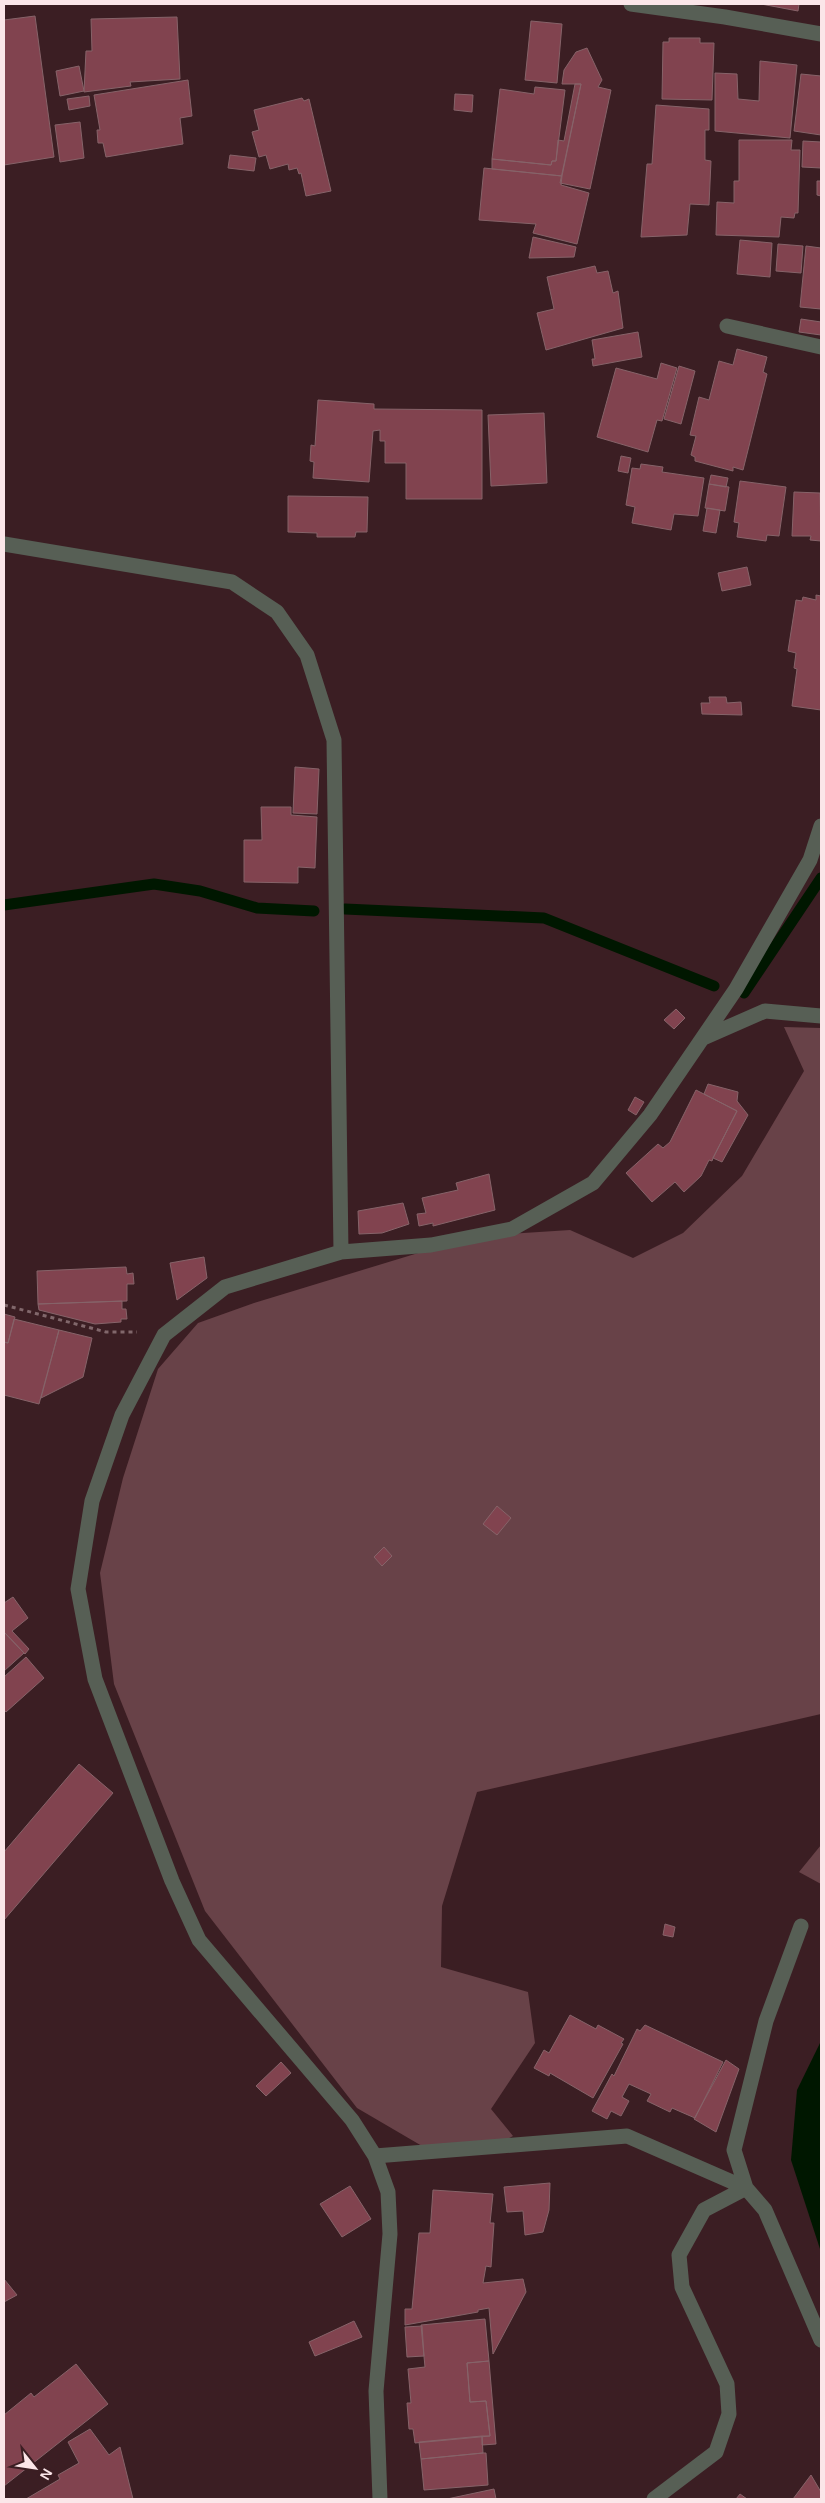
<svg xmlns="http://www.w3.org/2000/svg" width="825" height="2503" viewBox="0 0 825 2503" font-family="Arial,sans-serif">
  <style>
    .green { fill: #684248 }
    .water { fill: #001700 }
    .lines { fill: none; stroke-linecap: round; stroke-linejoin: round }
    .stream { stroke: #001700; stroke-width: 11 }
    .building { fill: #81434f; stroke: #866369 }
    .path { stroke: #81676b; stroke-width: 3; stroke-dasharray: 4 4; stroke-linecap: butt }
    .minor { stroke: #575f55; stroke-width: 15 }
  </style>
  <rect width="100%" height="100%" fill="#3b1e23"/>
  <path class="green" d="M784,1027L821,1028V1714L477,1792L442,1906L441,1967L528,1992L535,2043L491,2109L513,2136L496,2145L422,2146L357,2108L205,1911L114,1684L100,1573L123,1478L158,1369L198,1323L254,1303L474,1236L570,1230L633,1258L683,1233L742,1176L804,1071Z
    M821,1845V1884L799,1872Z"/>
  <path class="water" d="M821,2041V2252L791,2160L797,2090Z"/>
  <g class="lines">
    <path class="stream" d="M4,905L154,884L200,891L257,908L314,911
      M345,909L544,918L714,986
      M744,993L821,878"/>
  </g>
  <path class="building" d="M761,4H799L798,11Z
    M35,16L54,157L4,165V20Z
    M177,17L180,79L130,82L131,86L84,92L86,51H92L91,19Z
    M531,21L562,24L557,83L525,80Z
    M669,38H700V43H714L712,100L662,99L663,42H669Z
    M587,48L602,80L598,87L611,90L590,189L560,183L581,84H562L564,70L576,52Z
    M760,61L797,65L790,138L715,131V73L737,74L738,99L759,101Z
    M79,66L84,91L60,96L56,71Z
    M801,74L821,76V135L794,131Z
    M188,80L192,116L180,118L183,144L106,157L103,143H98L97,130H100L94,95Z
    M575,84H581L562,176L492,169V159L551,165L552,161H556L558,140L564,141Z
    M535,87L565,90L556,161H552L551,165L492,159L500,89L534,94Z
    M455,94L473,95L472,112L454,110Z
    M89,96L90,106L69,110L67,99Z
    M302,98L304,101L309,99L331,191L306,196L301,173L299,174L297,168L289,170L288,164L270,169L266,155L259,157L252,132L259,130L254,110Z
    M656,105L709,109V130H705V160L711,161L709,205L690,204L687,235L641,237L647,164H652Z
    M80,122L84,158L60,162L55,125Z
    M739,140H792L791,150H800L798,213H795L794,218L781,217L779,237L716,235L717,202L734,203V181H739Z
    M803,141L821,142V168L802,167Z
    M230,155L256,158L254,171L228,168Z
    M484,168L562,176L561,185L589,193L577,244L533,233L536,224L479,220Z
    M817,181H821V196L817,195Z
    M533,237L576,247L574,257L529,258Z
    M740,240L772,243L770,277L737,274Z
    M778,244L803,246L801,273L776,271Z
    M806,246L821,248V309L800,307Z
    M595,266L597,273L608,271L613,293L618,291L623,328L546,350L537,313L554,309L547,277Z
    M801,319L821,322V335L799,332Z
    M638,332L642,357L593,366L592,359H595L592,340Z
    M737,349L767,357L763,372L767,374L743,470L733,467V471L695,461V457L691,455L696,436L690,435L699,397L709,400L719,361L733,365Z
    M661,363L677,368L662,421L657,420L648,452L597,437L616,368L657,379Z
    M679,366L695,371L681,424L664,419Z
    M318,400L374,404V409L482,410V499H406V463H385V441H380V430L373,431L369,482L313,478L314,462L310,461L311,445L315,446Z
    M544,413L547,483L491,486L488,415Z
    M621,456L631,458L628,473L618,471Z
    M641,464L663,467L662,472L704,478L698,516L674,514L671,530L632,523L635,507L626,505L632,468L640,469Z
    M711,475L728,478L726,487L709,484Z
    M740,481L786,487L779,536L767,535L766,541L737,537L739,523L734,522Z
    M709,484L729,487L725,511L705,508Z
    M794,492L820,493L821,541L810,540L811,536H792Z
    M288,496L368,497L367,532H356L355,537H317V533L288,532Z
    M707,508L720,510L716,533L703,531Z
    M747,567L751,585L722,591L718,573Z
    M816,595L821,596V710L792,706L797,669L794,668L796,653L788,651L796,600L802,601L803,597L816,600Z
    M709,697H726L727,703L741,702L742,715L702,714L701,703H710Z
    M295,767L319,769L317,814L293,813Z
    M261,807H291V815L317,817L315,868L298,867V883L244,882V840H262Z
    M676,1009L685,1018L674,1029L664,1020Z
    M708,1084L738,1092L737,1101L748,1115L722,1162L713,1158L737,1111L704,1094Z
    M696,1090L737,1111L713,1158L712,1161L709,1160L701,1176L684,1192L675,1182L652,1202L626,1173L658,1144L663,1148L670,1142Z
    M635,1097L644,1102L636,1115L628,1110Z
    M489,1174L495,1210L433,1226V1223L419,1226L417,1214L426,1213L422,1198L458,1190L456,1183Z
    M403,1203L409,1224L382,1233L359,1234L358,1211Z
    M204,1257L207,1278L177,1300L170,1263Z
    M126,1267L127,1274L133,1273L134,1284H127V1301L38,1304L37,1271Z
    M122,1301V1309H126L127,1319H121V1322L95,1324L39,1310L38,1304Z
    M4,1314L15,1317L8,1343L4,1342Z
    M14,1319L59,1330L39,1404L4,1395V1342L8,1343Z
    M59,1330L92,1338L83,1377L41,1398Z
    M497,1506L511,1518L497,1535L483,1524Z
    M384,1547L392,1556L382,1566L374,1557Z
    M13,1597L28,1618L12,1631L29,1649L25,1654L4,1632V1603Z
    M4,1632L24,1653L4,1671Z
    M26,1657L44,1678L6,1712L4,1710V1677Z
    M79,1764L113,1793L4,1920V1852Z
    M665,1924L675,1927L673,1937L663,1935Z
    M570,2015L596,2029L598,2025L624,2039L621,2043L623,2044L593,2098L550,2073L549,2076L534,2068L544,2050L549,2053Z
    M645,2025L723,2062L695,2118L672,2108L670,2112L647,2101L651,2094L629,2084L622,2097L629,2101L621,2116L611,2111L607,2119L592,2111L612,2074L614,2076L637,2029L640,2031Z
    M726,2060L739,2069L716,2132L694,2119Z
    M281,2062L291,2073L266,2096L256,2086Z
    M550,2183L549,2210L543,2232L525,2235L523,2211L507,2212L504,2187Z
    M350,2186L371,2219L342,2237L320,2204Z
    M433,2190L493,2194L490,2223H494L491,2267L486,2266L483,2283L523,2279L526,2292L493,2354L489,2308L478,2310V2312L405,2325V2309H412L419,2233H430Z
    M4,2279L17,2295L4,2302Z
    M485,2319L489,2361L467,2363L470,2402L486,2401L490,2436L415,2443L413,2429H409L407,2403H411L408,2369L425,2367L421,2325Z
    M354,2321L362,2337L315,2356L309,2342Z
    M422,2326L424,2356L407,2357L405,2327Z
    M489,2361L496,2444L482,2445V2436H490L486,2401L470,2402L467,2363Z
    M76,2364L108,2404L4,2486V2415L31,2393L34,2397Z
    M90,2429L109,2455L120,2447L133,2499H26L60,2479L58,2475L79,2463L68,2442Z
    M482,2436L483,2453L421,2459L419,2442Z
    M483,2453H486L488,2485L424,2490L421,2459Z
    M811,2475L821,2492V2499H793Z
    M494,2489L496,2499H447Z
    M740,2494L747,2499H736Z"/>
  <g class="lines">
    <path class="path" d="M4,1305L106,1332H137"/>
    <path class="minor" d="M631,4L725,17L821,34
      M727,326L821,347
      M4,544L232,582L277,612L307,655L334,740L341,1252
      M703,1038L765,1011L821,1016
      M375,2156L627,2136L746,2188
      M746,2188L734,2150L766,2021L801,1926
      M380,2499L376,2391L390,2234L388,2192L375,2156L352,2120L199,1940L172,1881L95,1679L78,1589L92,1501L122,1415L164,1335L225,1287L341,1252L431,1245L512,1229L593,1183L650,1115L736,989L810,860L821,826
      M654,2499L716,2452L729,2414L727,2384L682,2287L679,2255L704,2210L746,2188L765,2210L821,2340"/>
  </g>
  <rect width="825" height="2503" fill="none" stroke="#fbe6e9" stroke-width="10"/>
  <g transform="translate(35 2468) rotate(120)" stroke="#3b1e23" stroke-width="4" paint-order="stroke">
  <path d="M0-4L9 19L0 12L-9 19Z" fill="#fbe6e9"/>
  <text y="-8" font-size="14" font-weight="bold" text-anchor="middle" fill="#fbe6e9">N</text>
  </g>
</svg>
